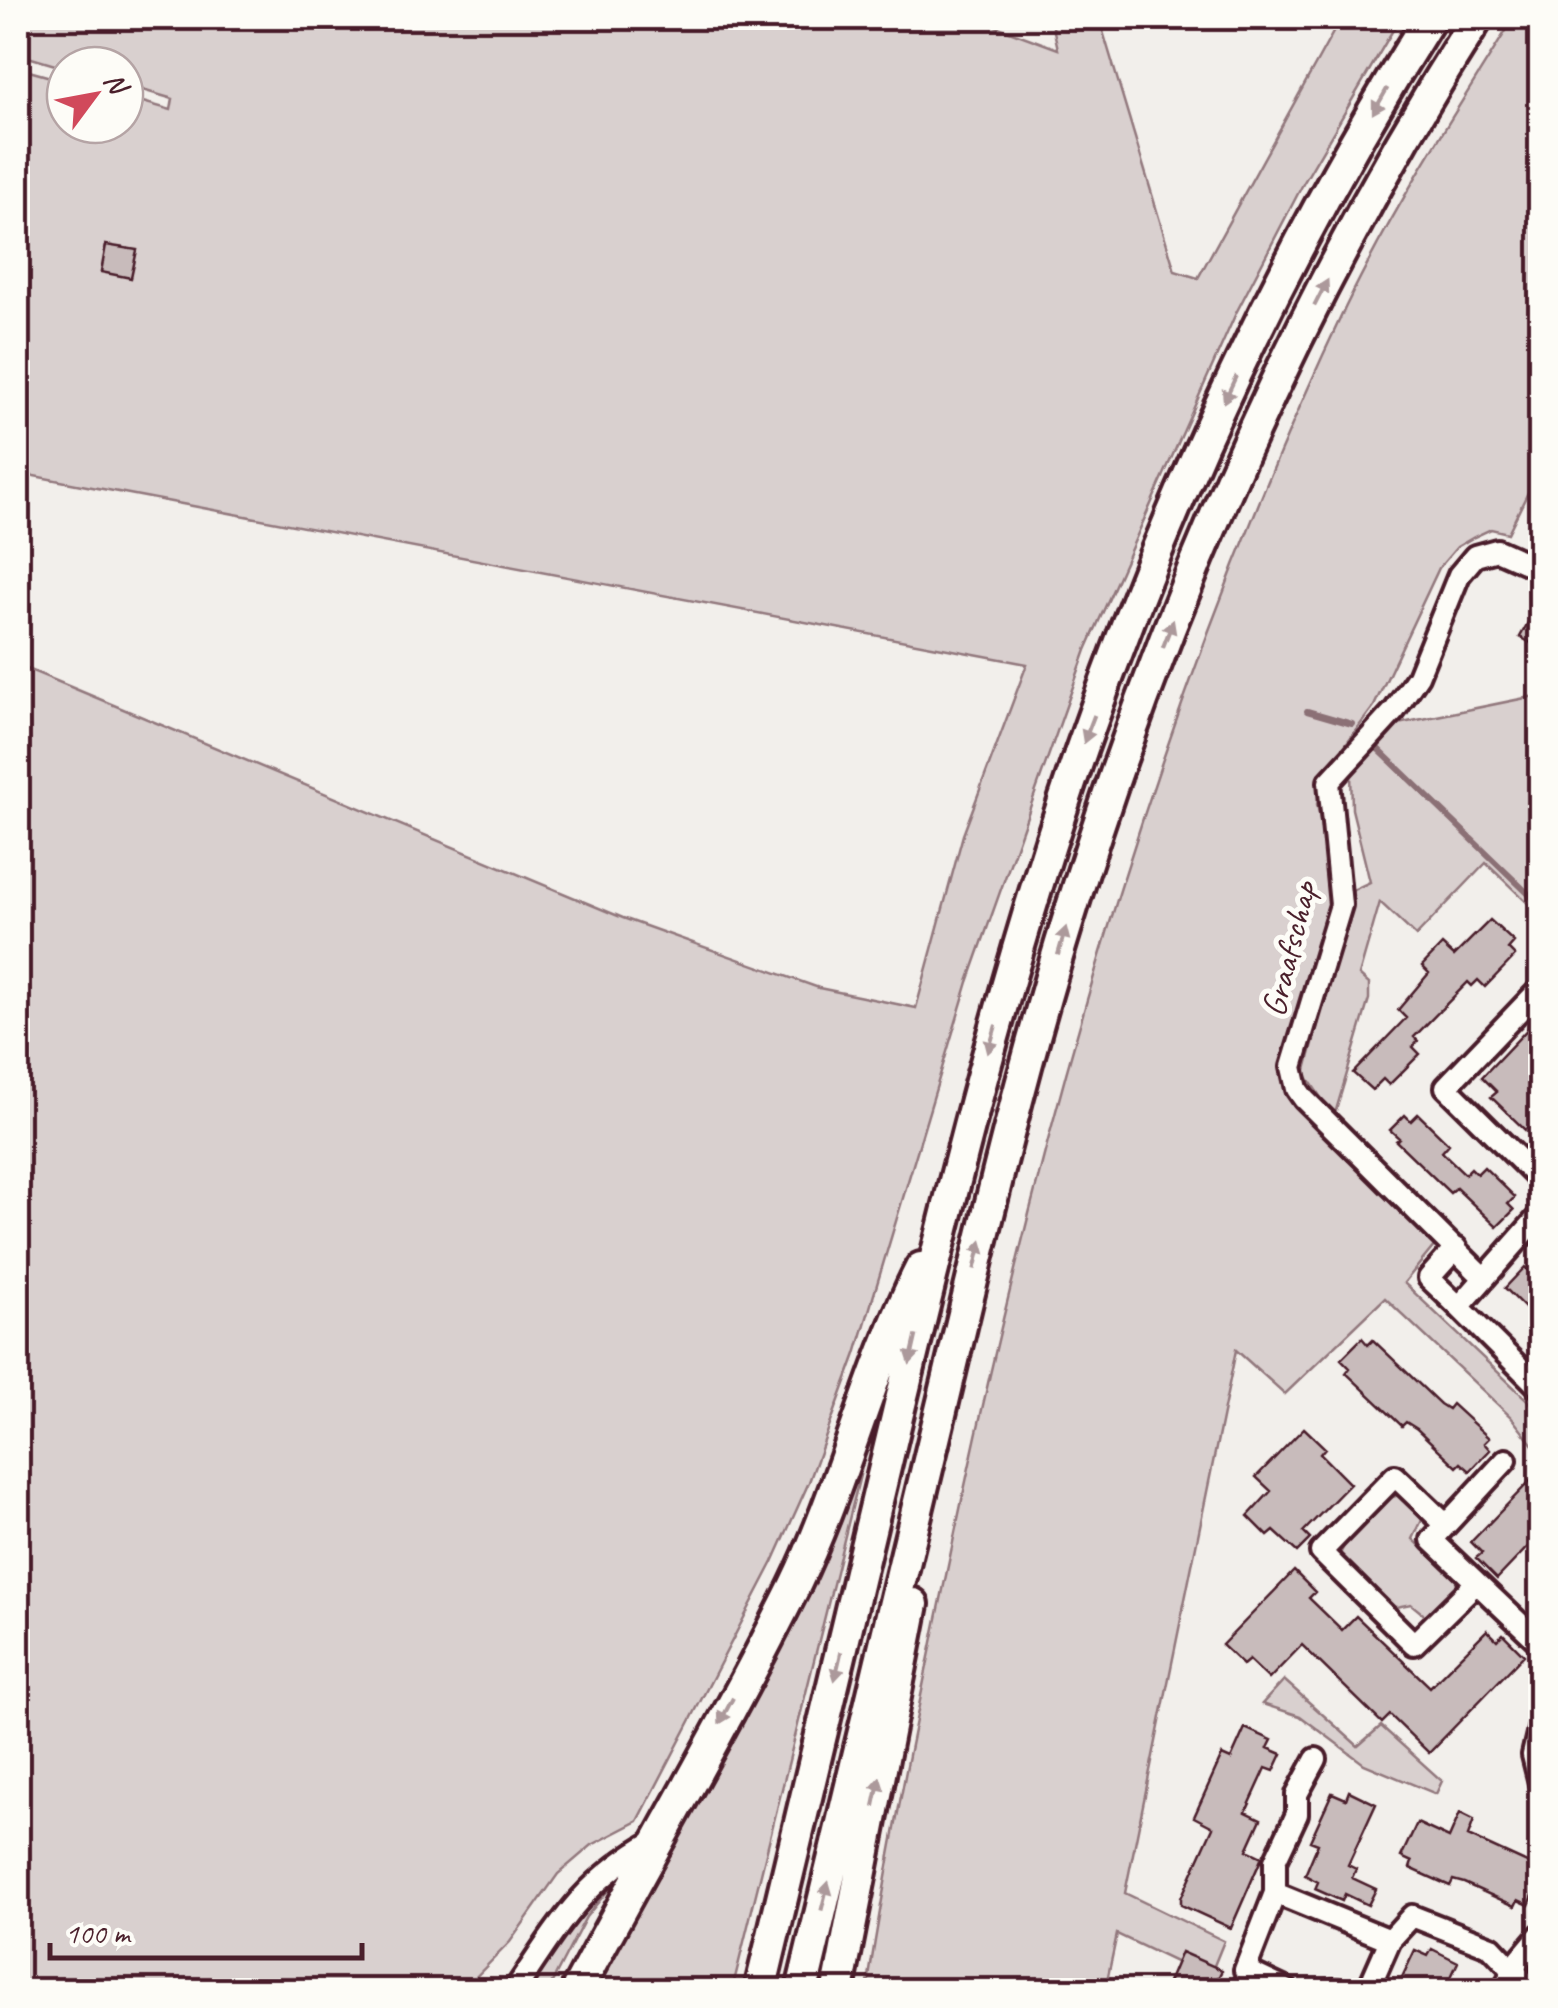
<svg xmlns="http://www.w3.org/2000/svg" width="1558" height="2008" viewBox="0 0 1558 2008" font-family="Caveat,sans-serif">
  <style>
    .green { fill: #d9d0cf; stroke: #92787d; stroke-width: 2.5 }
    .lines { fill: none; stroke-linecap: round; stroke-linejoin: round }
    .stream { stroke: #8b6f75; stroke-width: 6 }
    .building { fill: #c8bbbb; stroke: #4a1f2b; stroke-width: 2.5 }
    .minor-casing { stroke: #4a1f2b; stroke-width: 28 }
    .highway-casing { stroke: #4a1f2b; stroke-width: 38 }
    .minor { stroke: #fdfcf7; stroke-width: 20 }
    .highway { stroke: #fdfcf7; stroke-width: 30 }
    .oneway { fill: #ac999b }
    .labels { text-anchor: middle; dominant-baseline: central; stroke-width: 10; stroke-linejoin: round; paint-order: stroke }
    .street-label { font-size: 35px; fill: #4a1f2b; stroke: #fdfcf7 }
  </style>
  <rect width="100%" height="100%" fill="#f2efeb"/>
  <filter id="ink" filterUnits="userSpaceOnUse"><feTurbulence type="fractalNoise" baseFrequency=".01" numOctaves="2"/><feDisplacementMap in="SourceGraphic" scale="20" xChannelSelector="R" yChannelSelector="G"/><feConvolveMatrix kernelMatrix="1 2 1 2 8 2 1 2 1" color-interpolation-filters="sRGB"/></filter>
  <g filter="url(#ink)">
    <path class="green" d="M18,18H974L1058,49L1051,18H1099L1175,271L1198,278L1341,18H1400L1304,182L1236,313L1086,650L968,982L856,1354L809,1482L773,1562L638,1821L592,1845L558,1874L510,1942L463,1990H18V665L623,918L819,988L916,1008L963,835L1027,664L18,473V68L65,81V125H125V97L171,110L173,99L125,85V65L65,68L18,54Z
      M1514,18H1540V468L1508,533L1491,529L1474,537L1457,547L1439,568L1374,706L1325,772L1317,804L1335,889L1288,1083L1439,1240L1404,1283L1540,1412V1454L1511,1417L1385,1298L1285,1394L1236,1350L1125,1893L1224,1941L1209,1978L1117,1934L1105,1990H867C893,1824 928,1660 963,1495C1051,1089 1166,685 1345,308C1394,207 1455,112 1514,18Z
      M1540,695V915L1486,863L1416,936L1380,902L1359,975L1369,984V999L1334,1117L1305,1074L1353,890L1370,882L1352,809L1351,771L1393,725Z
      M878,1403L732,1990H595L708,1765Z
      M1401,1495L1422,1520L1413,1539L1461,1585L1428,1618L1411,1604L1391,1608L1344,1564L1340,1554C1350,1532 1376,1498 1401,1495Z
      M1284,1680L1358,1746L1381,1726L1442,1781L1436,1794L1364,1764L1300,1716L1262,1704Z
      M615,1882L586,1917L548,1990H525L588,1900Z"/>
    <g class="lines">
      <path class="stream" d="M1307,711L1352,724
        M1376,747L1540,905"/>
    </g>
    <path class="building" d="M106,245L137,250L131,278L101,272Z
      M1540,601V648L1520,637Z
      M1490,920L1514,942L1508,949L1515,956L1485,987L1478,980L1472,986L1468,982L1414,1037L1418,1041L1413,1047L1420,1054L1389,1085L1383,1079L1372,1090L1353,1073L1406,1018L1398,1010L1429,973L1422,966L1442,945L1454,956Z
      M1540,1016V1113L1525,1130L1491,1097L1497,1092L1482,1077Z
      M1418,1114L1449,1144L1442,1152L1465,1174L1471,1168L1477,1174L1484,1167L1515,1197L1508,1204L1514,1210L1497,1227L1456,1188L1450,1193L1396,1141L1399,1138L1390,1130L1405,1115L1411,1121Z
      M1540,1263V1323L1505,1288L1525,1267L1531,1273Z
      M1362,1338L1368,1345L1373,1340L1440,1404L1448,1409L1452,1404L1489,1438L1484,1443L1490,1450L1470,1471L1461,1463L1457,1467L1417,1429L1406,1422L1402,1426L1346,1373L1350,1368L1341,1359Z
      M1304,1428L1325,1448L1320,1454L1350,1484L1303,1532L1310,1539L1297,1552L1274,1531L1268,1536L1248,1516L1271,1491L1256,1477Z
      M1531,1480L1540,1489V1534L1497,1579L1476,1558L1482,1553L1471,1542Z
      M1294,1571L1315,1592L1309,1598L1342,1630L1356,1616L1430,1687L1487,1630L1497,1640L1503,1634L1524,1655L1429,1753L1390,1715L1382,1723L1302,1645L1269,1679L1249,1660L1243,1665L1222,1645Z
      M1245,1728L1272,1740L1268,1748L1282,1754L1274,1771L1266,1768L1246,1812L1261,1819L1247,1850L1262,1857L1231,1928L1181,1905V1898L1213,1827L1194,1817L1222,1755L1231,1759Z
      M1349,1791L1376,1804L1348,1865L1356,1869L1352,1878L1376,1889L1368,1905L1345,1894L1342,1901L1315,1889L1318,1882L1305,1875L1318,1844L1310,1841L1332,1793L1346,1799Z
      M1460,1813L1474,1820L1468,1836L1536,1867L1533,1874L1540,1879L1529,1905L1518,1900L1515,1906L1464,1883L1453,1880L1450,1886L1410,1868L1412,1862L1401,1857L1417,1823L1449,1838Z
      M1432,1949L1458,1962L1445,1990H1396L1415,1950L1428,1956Z
      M1181,1952L1222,1970L1212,1990H1165Z"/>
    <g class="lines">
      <defs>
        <path id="minor" d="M1540,989L1446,1087L1540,1180
          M1540,1215L1459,1307L1540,1388
          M1456,1248L1429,1278L1459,1307
          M1483,1277L1304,1099L1297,1089L1292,1067L1341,905L1329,782L1395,710L1418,676L1459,575L1475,556L1497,550L1540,569
          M1506,1460L1432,1540L1540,1643
          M1445,1524L1395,1476L1321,1552L1414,1644L1475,1584
          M1540,1725L1533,1755L1540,1783
          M1275,1893L1390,1940
          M515,1990C560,1923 583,1881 656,1840
          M1287,1990L1245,1970L1275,1893V1861L1297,1814V1794L1316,1759
          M1333,1990H1336
          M1368,1990L1390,1940L1412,1916L1491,1947L1532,1990
          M1503,1990L1519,1960L1540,1935"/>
        <path id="highway" d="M577,1990C648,1856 726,1724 794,1587C844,1484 869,1370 921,1268
          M760,1990C806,1799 852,1608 897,1417C951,1192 1006,967 1082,748C1170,495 1287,244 1430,18
          M802,1990C849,1796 895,1601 942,1406C981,1243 1019,1078 1069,917C1166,602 1300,296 1477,18
          M838,1990L913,1604"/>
      </defs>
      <use href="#minor" class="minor-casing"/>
      <use href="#highway" class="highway-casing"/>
      <use href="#minor" class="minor"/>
      <use href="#highway" class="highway"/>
    </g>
    <defs><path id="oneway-solid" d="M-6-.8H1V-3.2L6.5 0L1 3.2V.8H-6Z" transform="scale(2.5)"/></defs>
    <g class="oneway">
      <use href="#oneway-solid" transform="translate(1380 101) rotate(120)"/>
      <use href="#oneway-solid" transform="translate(1321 293) rotate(-63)"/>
      <use href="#oneway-solid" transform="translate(1230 389) rotate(115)"/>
      <use href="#oneway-solid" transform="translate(1168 634) rotate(-69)"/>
      <use href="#oneway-solid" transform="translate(1089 729) rotate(111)"/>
      <use href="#oneway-solid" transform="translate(1062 941) rotate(-74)"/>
      <use href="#oneway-solid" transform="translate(992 1039) rotate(106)"/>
      <use href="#oneway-solid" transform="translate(978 1255) rotate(-76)"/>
      <use href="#oneway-solid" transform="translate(913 1350) rotate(103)"/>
      <use href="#oneway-solid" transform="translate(838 1666) rotate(103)"/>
      <use href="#oneway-solid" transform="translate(726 1711) rotate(118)"/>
      <use href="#oneway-solid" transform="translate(877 1792) rotate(-78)"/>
      <use href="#oneway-solid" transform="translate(825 1896) rotate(-76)"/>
    </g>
  </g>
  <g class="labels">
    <g class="street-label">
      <text transform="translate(1289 949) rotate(-76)">Graafschap</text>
    </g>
  </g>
  <rect width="1558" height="2008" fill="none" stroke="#fdfcf7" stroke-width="60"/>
  <rect x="30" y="30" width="1498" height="1948" fill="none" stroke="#4a1f2b" stroke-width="4" filter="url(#ink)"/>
  <g transform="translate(95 95) rotate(58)"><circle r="48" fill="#fdfcf7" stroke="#b5a4a5" stroke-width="2.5"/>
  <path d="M0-8L18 38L0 25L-18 38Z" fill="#d1495b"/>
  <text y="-15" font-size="28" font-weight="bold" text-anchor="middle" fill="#4a1f2b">N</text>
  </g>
  <path d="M50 1943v15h312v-15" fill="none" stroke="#4a1f2b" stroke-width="5"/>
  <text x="65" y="1943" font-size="30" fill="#4a1f2b" stroke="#fdfcf7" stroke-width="8" paint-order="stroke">100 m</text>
</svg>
